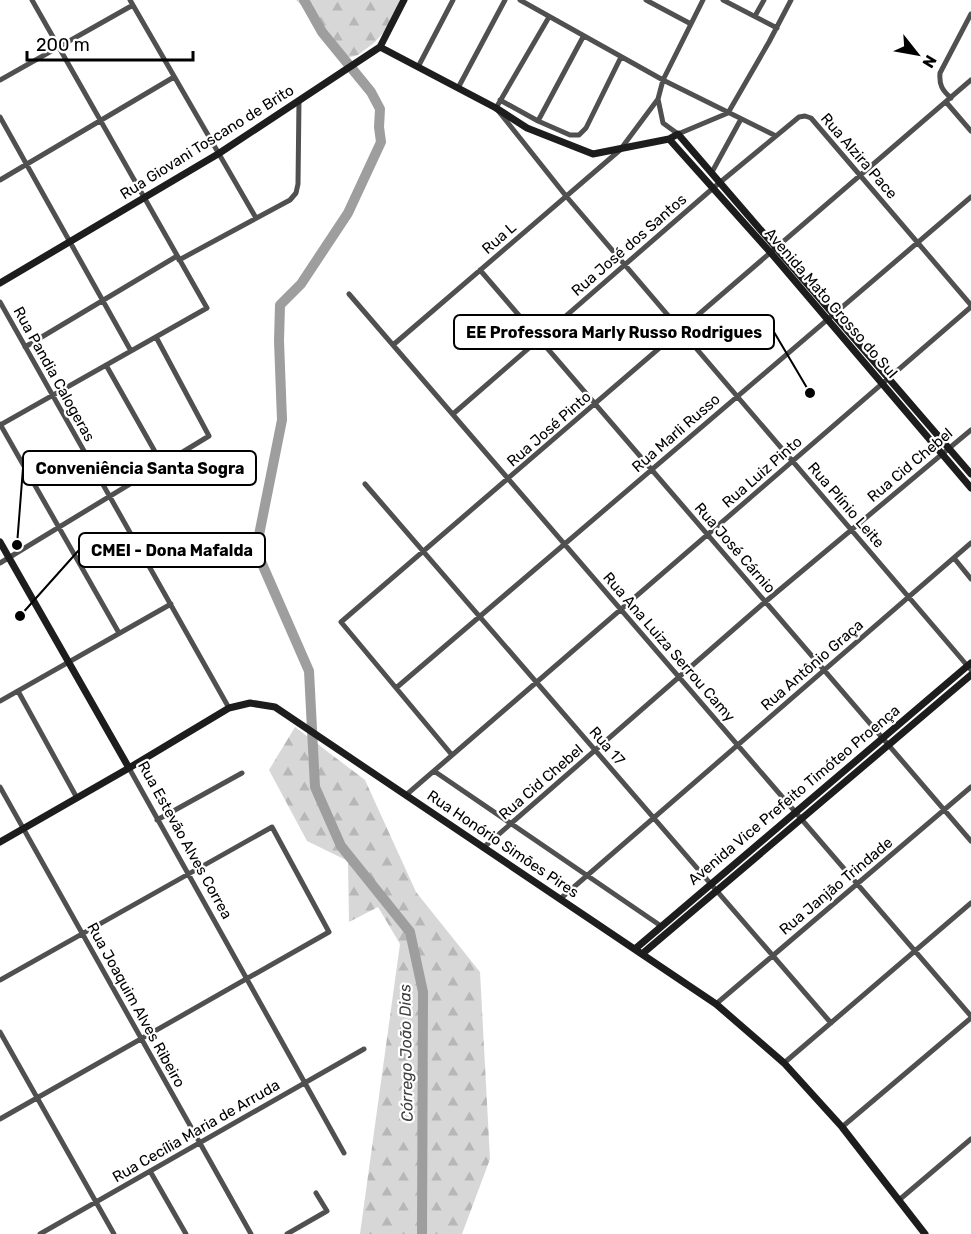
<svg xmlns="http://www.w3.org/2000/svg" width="971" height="1234" viewBox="0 0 971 1234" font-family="Rubik,sans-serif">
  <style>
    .forest { fill: url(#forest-firs) }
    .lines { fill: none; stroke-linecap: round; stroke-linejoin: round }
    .river { stroke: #9e9e9e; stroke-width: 10 }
    .street { stroke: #505050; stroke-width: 5 }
    .secondary { stroke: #1d1d1d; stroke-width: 7 }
    .labels { text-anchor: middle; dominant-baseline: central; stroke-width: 4.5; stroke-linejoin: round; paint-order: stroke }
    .street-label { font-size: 15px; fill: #000; stroke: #fff }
    .water-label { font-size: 16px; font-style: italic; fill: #3f3f3f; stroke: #fff }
    .leader { fill: none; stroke: #000; stroke-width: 2 }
    .callout-dot { fill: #000; stroke: #fff; stroke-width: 2 }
    .callout { fill: #fff; stroke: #000; stroke-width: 2 }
    .callout-label { font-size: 16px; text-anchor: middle; font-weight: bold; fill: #000 }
  </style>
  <defs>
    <pattern id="forest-firs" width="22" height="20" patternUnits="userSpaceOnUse" patternTransform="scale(1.5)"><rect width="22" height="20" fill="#d7d7d7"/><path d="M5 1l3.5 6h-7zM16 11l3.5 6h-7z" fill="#b7b7b7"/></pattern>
  </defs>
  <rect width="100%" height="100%" fill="#fff"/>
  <path class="forest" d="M296,0H400L393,22L374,43L358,55L344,59C322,43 315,17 296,0Z
    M295,727L365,780L416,892L480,972L490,1159L462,1234H360L400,944L378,907L349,922L348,861L307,841L269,770Z"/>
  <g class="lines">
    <path class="river" d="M304,0L322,32L371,92L380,109L379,127L381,142L348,213L301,284L280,305L279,341L282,420L256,550L309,671L315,787L341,846L410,932L423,992L422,1234"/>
    <path class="street" d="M130,0L256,218
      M520,0L663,80L776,136
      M646,0L691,24
      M703,0L663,80L658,99L663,123L678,134L728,113L769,42L791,0
      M723,0L777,28
      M755,16L764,0
      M549,17L496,108L566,196L971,670
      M418,67L453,0
      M0,80L133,5
      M458,88L505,0
      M951,98C942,90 939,85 940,73L971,14
      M500,100L538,121L583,37
      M946,102L971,131
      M0,117L131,351
      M538,121L570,135H579L586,128L621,57
      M712,172L741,119
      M0,180L174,77
      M179,260L290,200L296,193L298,184L299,100
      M480,270L971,841
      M349,294L971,1016
      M0,302L229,708
      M393,345L620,150L658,99
      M25,347L177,256
      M106,365L162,464
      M453,414L712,189L799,117L805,116L811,118L971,305
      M0,424L119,633
      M0,425L207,308L32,0
      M365,484L831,1023
      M954,558L971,579
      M0,563L209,436L156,337
      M396,688L971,197
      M18,691L77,798
      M0,701L171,604
      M452,755L341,622L971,80
      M129,768L344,1153
      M434,771L661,926
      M0,787L251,1234
      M406,795L971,307
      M157,820L242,773
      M483,848L765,602L971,430
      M560,899L971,543
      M0,980L272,827L329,932L0,1119
      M716,1004L971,787
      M0,1032L114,1234
      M784,1063L971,903
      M842,1127L971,1018
      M150,1171L186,1234
      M899,1200L971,1139
      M40,1234L364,1049
      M287,1234L327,1211L316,1193"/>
    <path class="secondary" d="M380,47L496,108L527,128L593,154L669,139L678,134L971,474
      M669,139L771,253L971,488
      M0,283L218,154L380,47L404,0
      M0,542L129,768
      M0,842L129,768L229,708L250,703L275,707L716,1004L784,1063L842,1127L925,1234
      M635,949L971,663
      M642,954L971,675"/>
  </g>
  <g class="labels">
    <g class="street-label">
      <text transform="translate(207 142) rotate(-32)">Rua Giovani Toscano de Brito</text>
      <text transform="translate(859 156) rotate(49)">Rua Alzira Pace</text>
      <text transform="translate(499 238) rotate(-41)">Rua L</text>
      <text transform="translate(629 245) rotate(-41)">Rua José dos Santos</text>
      <text transform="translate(831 303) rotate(49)">Avenida Mato Grosso do Sul</text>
      <text transform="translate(54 374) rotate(61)">Rua Pandia Calogeras</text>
      <text transform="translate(549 429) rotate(-41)">Rua José Pinto</text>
      <text transform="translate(676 433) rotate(-41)">Rua Marli Russo</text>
      <text transform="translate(910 465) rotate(-40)">Rua Cid Chebel</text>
      <text transform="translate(762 472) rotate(-41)">Rua Luiz Pinto</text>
      <text transform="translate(846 505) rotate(49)">Rua Plínio Leite</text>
      <text transform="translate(735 548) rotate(49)">Rua José Cárnio</text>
      <text transform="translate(669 647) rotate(49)">Rua Ana Luiza Serrou Camy</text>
      <text transform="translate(812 665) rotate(-41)">Rua Antônio Graça</text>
      <text transform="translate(607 746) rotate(49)">Rua 17</text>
      <text transform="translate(541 782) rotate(-41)">Rua Cid Chebel</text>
      <text transform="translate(794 795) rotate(-40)">Avenida Vice Prefeito Timóteo Proença</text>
      <text transform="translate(185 840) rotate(61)">Rua Estevão Alves Correa</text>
      <text transform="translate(503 844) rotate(34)">Rua Honório Simões Pires</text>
      <text transform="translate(836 886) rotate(-40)">Rua Janjão Trindade</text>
      <text transform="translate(136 1005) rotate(61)">Rua Joaquim Alves Ribeiro</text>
      <text transform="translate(196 1131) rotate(-30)">Rua Cecília Maria de Arruda</text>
    </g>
    <g class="water-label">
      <text transform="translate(406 1053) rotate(-91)">Córrego João Dias</text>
    </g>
  </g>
  <path class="leader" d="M810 393L774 332M17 545L23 468M20 616L79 550"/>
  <g class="callout-dot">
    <circle cx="810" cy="393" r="6"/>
    <circle cx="17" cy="545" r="6"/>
    <circle cx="20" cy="616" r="6"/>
  </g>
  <g class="callout">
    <rect x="454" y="315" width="320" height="34" rx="6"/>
    <rect x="23" y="451" width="233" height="34" rx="6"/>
    <rect x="79" y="533" width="186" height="34" rx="6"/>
  </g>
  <g class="callout-label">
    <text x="614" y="338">EE Professora Marly Russo Rodrigues</text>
    <text x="140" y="474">Conveniência Santa Sogra</text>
    <text x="172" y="556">CMEI - Dona Mafalda</text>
  </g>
  <g transform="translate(917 54) rotate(121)" stroke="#ffffff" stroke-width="4.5" paint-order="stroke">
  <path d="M0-4.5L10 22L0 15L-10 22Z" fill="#000000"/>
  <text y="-9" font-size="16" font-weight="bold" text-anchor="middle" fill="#000000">N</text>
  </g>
  <path d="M27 51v9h166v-9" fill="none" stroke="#000000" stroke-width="3"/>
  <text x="36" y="51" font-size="18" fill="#000000" stroke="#ffffff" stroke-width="4.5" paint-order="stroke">200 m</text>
</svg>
